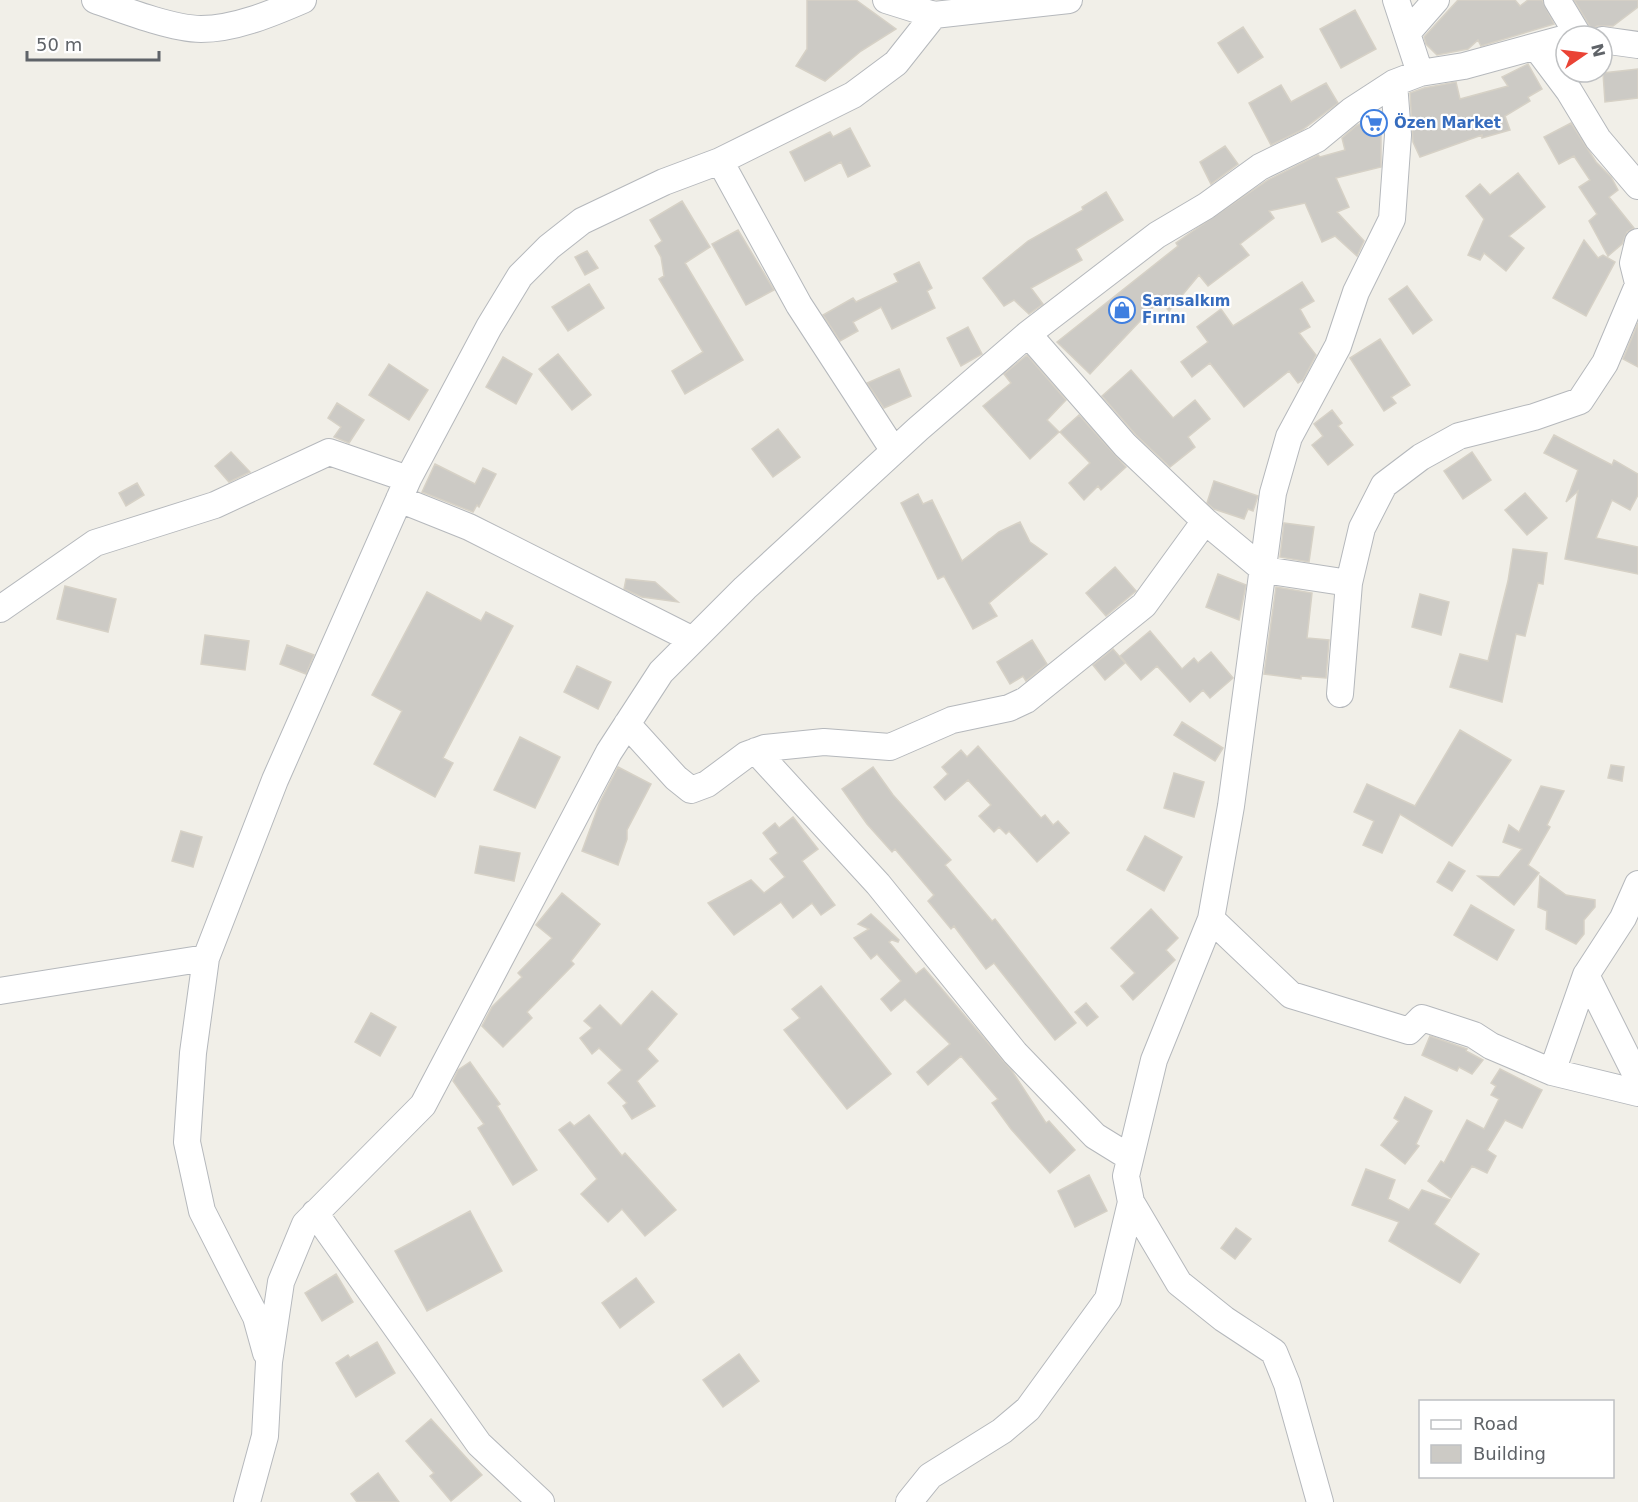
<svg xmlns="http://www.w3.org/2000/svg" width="1638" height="1502" viewBox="0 0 1638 1502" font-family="'DejaVu Sans',sans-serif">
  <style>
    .building { fill: #cccac5; stroke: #d6d1c6; stroke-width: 1.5 }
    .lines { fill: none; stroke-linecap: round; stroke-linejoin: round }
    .minor-casing { stroke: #b5b8bc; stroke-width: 28 }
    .minor { stroke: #fff; stroke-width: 26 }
    .labels { text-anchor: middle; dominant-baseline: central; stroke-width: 4.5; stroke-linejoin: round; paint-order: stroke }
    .shop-label { font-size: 15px; font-weight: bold; fill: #366cbe; stroke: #fff; text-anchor: start }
  </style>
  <rect width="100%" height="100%" fill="#f1efe8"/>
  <path class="building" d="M807,0H856L896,29L861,51L825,81L796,66L807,49Z
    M1458,0H1515L1520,6L1528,0H1542L1554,24L1481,46L1478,40L1468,49L1437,55L1426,44L1424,37Z
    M1574,0H1638V7L1613,26H1597L1592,30Z
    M1355,10L1376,49L1341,68L1320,29Z
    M1243,27L1263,57L1238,73L1218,43Z
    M1528,64L1542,89L1528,97L1530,101L1505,116L1510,130L1482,138V135L1420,157L1413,142L1410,93L1424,88L1456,82L1460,99L1508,86L1502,77Z
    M1638,69V98L1605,102L1603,73Z
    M1326,83L1338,103L1302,130L1271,145L1249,103L1281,85L1291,102Z
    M1381,114V167L1336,178L1349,207L1337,212L1364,241L1357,256L1335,236L1322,242L1305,203L1269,211L1274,218L1240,244L1249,255L1208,286L1199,275L1169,311L1160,300L1090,374L1057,342L1178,246L1176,243L1190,233L1268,180L1318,155L1320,157L1345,150L1342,138L1356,126Z
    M1571,123L1596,162L1611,177L1618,190L1609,197L1634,228L1627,232L1622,244L1608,256L1589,221L1597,214L1579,187L1590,180L1574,156L1559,164L1544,137Z
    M850,128L870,166L848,177L841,162L805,181L790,152L830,132L833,137Z
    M1225,146L1238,164L1211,184L1200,162Z
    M1518,173L1545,207L1509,236L1524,248L1506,271L1484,253L1480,260L1468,255L1484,219L1466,196L1480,184L1490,195Z
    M1106,192L1123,220L1076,249L1082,260L1031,288L1043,304L1029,314L1014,300L1004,306L983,278L1028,241L1083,210L1082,207Z
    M682,201L710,247L685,263L743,360L685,394L672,371L703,352L659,279L664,276L661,257L655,246L662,241L650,220Z
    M738,230L774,290L746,305L712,244Z
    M1584,240L1598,258L1603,255L1615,262L1586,316L1553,298Z
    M587,251L598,268L585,275L575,257Z
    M919,262L932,288L927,291L935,308L892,329L881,307L853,322L858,331L840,341L823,315L853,298L856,302L898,282L894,274Z
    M1302,282L1314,301L1300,309L1310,327L1299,333L1316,355L1303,380L1298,383L1289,371L1244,407L1210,363L1192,377L1181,362L1208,342L1197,327L1221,309L1233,326Z
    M589,284L604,308L568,331L552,307Z
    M1407,286L1432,320L1413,334L1389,299Z
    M1638,323V367L1623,359Z
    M968,327L982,354L961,366L947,338Z
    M1380,339L1410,385L1391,397L1396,403L1384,411L1350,358Z
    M558,354L591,395L572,410L539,369Z
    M1027,355L1066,400L1047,420L1059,432L1030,459L983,406L1011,383L1004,374Z
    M503,357L532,374L516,404L486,387Z
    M389,364L428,390L409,420L369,395Z
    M899,369L911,396L884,408L867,383Z
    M1131,370L1173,418L1195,400L1210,419L1188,437L1195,447L1170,467L1136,435L1102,396Z
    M337,403L364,420L349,443L334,437L341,427L328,418Z
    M1332,410L1342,423L1338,426L1353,445L1328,465L1312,445L1323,436L1314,424Z
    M1079,415L1126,467L1101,490L1098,486L1084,500L1069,483L1090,463L1060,432Z
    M778,429L800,457L773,477L752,449Z
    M1554,435L1612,465L1614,460L1638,474V495L1630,510L1612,500L1596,538L1638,547V574L1565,559L1578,491L1566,502L1578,470L1544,453Z
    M231,452L250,472L229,482L215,466Z
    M1472,452L1491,480L1463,499L1444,471Z
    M435,464L475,484L483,468L496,474L479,507L477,505L473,512L422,492Z
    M1214,481L1258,496L1253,511L1248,509L1244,519L1214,509L1207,503Z
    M137,483L144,495L126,506L119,493Z
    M1525,493L1547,518L1527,535L1505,510Z
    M918,494L923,504L932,500L962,561L999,532L1020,522L1030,542L1047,554L989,603L997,616L973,629L944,576L938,579L901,503Z
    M1284,523L1314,527L1309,562L1280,557Z
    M1513,549L1547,553L1543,584L1538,583L1525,636L1516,634L1502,702L1450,687L1460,654L1488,661L1508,581Z
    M1115,567L1136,591L1106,616L1086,593Z
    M1218,574L1246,585L1239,620L1206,607Z
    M626,579L655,582L678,602L642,597L624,589Z
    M65,586L116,599L108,632L57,619Z
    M1276,587L1312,593L1307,638L1329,640L1326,678L1301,676V679L1264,674Z
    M427,592L481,621L486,612L513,626L443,758L453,763L435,797L374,764L402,711L372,695Z
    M1420,594L1449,602L1441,635L1412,627Z
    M1150,631L1182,669L1194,658L1198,663L1211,652L1233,678L1210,698L1203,690L1190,702L1157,666L1141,680L1120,656Z
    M205,635L249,641L245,670L201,664Z
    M1032,640L1047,664L1026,681L1023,676L1010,684L997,662Z
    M287,645L314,655L306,674L280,664Z
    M1113,649L1125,663L1105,680L1093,665Z
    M577,666L611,682L598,709L564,692Z
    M1182,722L1223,748L1215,761L1174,735Z
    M1460,730L1511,760L1452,846L1400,814L1382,853L1363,845L1374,821L1354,812L1367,784L1415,806Z
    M520,737L560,757L535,808L494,790Z
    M978,746L1041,818L1045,815L1053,825L1058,821L1069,833L1037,862L1009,831L1006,834L999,827L994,832L979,816L991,805L968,780L945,800L934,787L948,774L942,767L961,750L967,757Z
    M1611,765L1624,767L1622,781L1608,778Z
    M618,767L651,784L627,830V839L618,865L582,851L600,802Z
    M873,767L893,795L951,860L945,865L992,921L995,919L1076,1023L1055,1040L994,963L986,969L954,926L951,929L928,901L934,895L895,849L892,852L867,824L842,789Z
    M1174,773L1204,782L1194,817L1164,808Z
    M1541,786L1564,791L1547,825L1550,827L1528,865L1539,873L1514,905L1478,876L1499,877L1522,849L1503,842L1509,825L1519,832Z
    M793,817L818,849L802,861L835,905L821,915L812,903L793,918L781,902L734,935L708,903L751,880L764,893L785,877L770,859L778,853L763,833L775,823L779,828Z
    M181,831L202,837L193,867L172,861Z
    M1145,836L1182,857L1164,891L1127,870Z
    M480,846L520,853L514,881L475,873Z
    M1449,862L1465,871L1452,891L1437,882Z
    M1540,876L1566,895L1595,900V907L1584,920V934L1576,944L1546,929L1547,911L1538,907Z
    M562,893L600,924L571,961L574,964L527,1012L532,1018L503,1047L482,1026L492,1007L522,977L518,973L552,938L536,925Z
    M1471,905L1514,930L1497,960L1454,935Z
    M1151,909L1178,938L1166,950L1175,960L1133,1000L1121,986L1135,973L1111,948Z
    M871,914L899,940L898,942L892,940L889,942L916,974L924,968L1012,1071L1046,1123L1049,1121L1075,1150L1050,1173L1011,1129L992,1103L998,1099L961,1056L928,1085L917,1072L950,1044L905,999L891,1011L881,999L901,981L877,954L871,959L854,938L869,929L858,924Z
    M821,986L891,1074L847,1109L784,1030L800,1018L792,1009Z
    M652,991L677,1014L647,1049L658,1061L637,1081L655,1106L632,1119L623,1106L627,1103L608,1083L622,1070L599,1048L592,1054L580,1038L592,1028L584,1021L600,1005L621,1026Z
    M1086,1003L1098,1017L1087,1026L1075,1012Z
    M371,1013L396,1027L380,1056L355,1042Z
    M1430,1036L1467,1049L1466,1051L1483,1060L1472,1074L1459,1067L1457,1071L1422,1055Z
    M470,1062L500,1104L497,1106L537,1170L513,1185L478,1128L484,1124L453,1081L458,1070Z
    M1500,1069L1542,1090L1522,1128L1505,1120L1487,1150L1496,1156L1487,1173L1472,1166L1451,1198L1428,1181L1441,1161L1444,1163L1467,1120L1484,1129L1499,1099L1491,1095L1496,1086L1491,1083Z
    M1405,1097L1432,1111L1416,1144L1419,1146L1405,1164L1381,1145L1399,1121L1394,1118Z
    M589,1115L622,1156L625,1153L676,1210L645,1236L622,1209L608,1222L581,1194L597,1179L559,1130L570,1122L574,1126Z
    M1366,1169L1395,1180L1388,1199L1409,1210L1422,1190L1450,1200L1434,1224L1479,1254L1460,1283L1389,1241L1399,1222L1352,1205Z
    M1089,1175L1107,1211L1075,1227L1058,1191Z
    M470,1211L502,1271L427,1311L395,1251Z
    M1236,1228L1251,1239L1235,1259L1221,1248Z
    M336,1274L353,1302L322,1321L305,1293Z
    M636,1278L654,1302L620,1328L602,1303Z
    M377,1342L395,1373L356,1397L336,1363L348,1355L350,1358Z
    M739,1354L759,1381L723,1407L703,1380Z
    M431,1419L482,1475L451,1501L430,1476L434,1473L406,1441Z
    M378,1473L399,1502H357L351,1494Z"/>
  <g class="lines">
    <defs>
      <path id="minor" d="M95,0C123,10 173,29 201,29C235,29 273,13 303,0
        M886,0L934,15L1069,0
        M1396,0L1420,73
        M1557,0L1578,35
        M1408,32L1436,0
        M1602,40L1638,45
        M1536,47L1569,91L1598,139L1638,186
        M720,161L799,305L894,451
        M1638,242L1633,263L1638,283
        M1028,334L1125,445L1205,521L1264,570L1349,583
        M399,499L469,527L693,640
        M0,609L95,543L215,505L329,452L408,479
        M1340,694L1349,583L1362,528L1384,485L1421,457L1459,436L1534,417L1580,401L1605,363L1638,285
        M627,724L676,778L691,790L707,784L746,755L765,748L824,742L890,747L952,720L1009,708L1026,700L1144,605L1205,521
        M756,751L878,884L1015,1053L1095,1136L1129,1157
        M1211,919L1291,995L1409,1031L1422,1018L1474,1035L1491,1046L1552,1072L1638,1093
        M1586,975L1638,1079
        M0,991L206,958
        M1552,1072L1586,975L1623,918L1638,884
        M315,1213L479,1444L541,1502
        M266,1353L256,1317L202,1211L187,1142L193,1053L206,958L275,780L408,479L489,327L520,276L549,247L582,221L664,182L720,161L853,95L896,63L934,15
        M247,1502L265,1436L269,1362L281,1282L305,1224L423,1105L609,752L661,672L745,588L918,429L1028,334L1157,235L1206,206L1260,167L1317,139L1351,111L1394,83L1420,73L1464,66L1566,38
        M909,1502L930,1476L1002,1431L1028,1409L1108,1299L1131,1202
        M1320,1502L1287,1384L1274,1352L1224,1319L1179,1283L1131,1202L1126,1176L1154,1060L1211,919L1231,806L1273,493L1289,437L1338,346L1356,292L1392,219L1398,135L1394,83"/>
    </defs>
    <use href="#minor" class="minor-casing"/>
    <use href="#minor" class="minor"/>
  </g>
  <defs>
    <symbol id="supermarket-ring" viewBox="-11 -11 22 22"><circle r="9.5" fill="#fff" stroke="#3f7fe0" stroke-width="1.5"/><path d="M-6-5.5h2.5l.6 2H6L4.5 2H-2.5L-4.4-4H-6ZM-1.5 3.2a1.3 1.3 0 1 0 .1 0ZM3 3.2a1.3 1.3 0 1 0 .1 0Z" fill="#3f7fe0"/></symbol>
    <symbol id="shop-ring" viewBox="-11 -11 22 22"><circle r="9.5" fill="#fff" stroke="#3f7fe0" stroke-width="1.5"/><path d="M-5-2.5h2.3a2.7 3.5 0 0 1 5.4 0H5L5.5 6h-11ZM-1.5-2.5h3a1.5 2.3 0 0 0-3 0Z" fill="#3f7fe0"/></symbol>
  </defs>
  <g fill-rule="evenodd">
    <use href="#supermarket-ring" x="1359" y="108" width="30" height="30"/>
    <use href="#shop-ring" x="1107" y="295" width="30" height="30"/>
  </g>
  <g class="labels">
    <g class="shop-label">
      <text x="1394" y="123">Özen Market</text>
      <text x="1142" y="301">Sarısalkım<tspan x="1142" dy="17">Fırını</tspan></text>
    </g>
  </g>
  <rect x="1419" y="1400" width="195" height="78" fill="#ffffff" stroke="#bfc1c3" stroke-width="1.5"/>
  <rect x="1431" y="1420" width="30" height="9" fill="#ffffff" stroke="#bfc1c3" stroke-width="1.5"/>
  <text x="1473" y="1430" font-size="18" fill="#5f6368">Road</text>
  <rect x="1431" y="1445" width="30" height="18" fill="#cccac5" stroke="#bfc1c3" stroke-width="1.5"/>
  <text x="1473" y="1460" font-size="18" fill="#5f6368">Building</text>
  <g transform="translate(1584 54) rotate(76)"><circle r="28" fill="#ffffff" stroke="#bfc1c3" stroke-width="1.5"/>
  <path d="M0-4.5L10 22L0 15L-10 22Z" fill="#ea4335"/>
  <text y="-9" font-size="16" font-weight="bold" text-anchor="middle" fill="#5f6368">N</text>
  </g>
  <path d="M27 51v9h132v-9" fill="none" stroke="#5f6368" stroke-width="3"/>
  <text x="36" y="51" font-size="18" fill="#5f6368" stroke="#ffffff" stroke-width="4.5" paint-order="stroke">50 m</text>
</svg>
